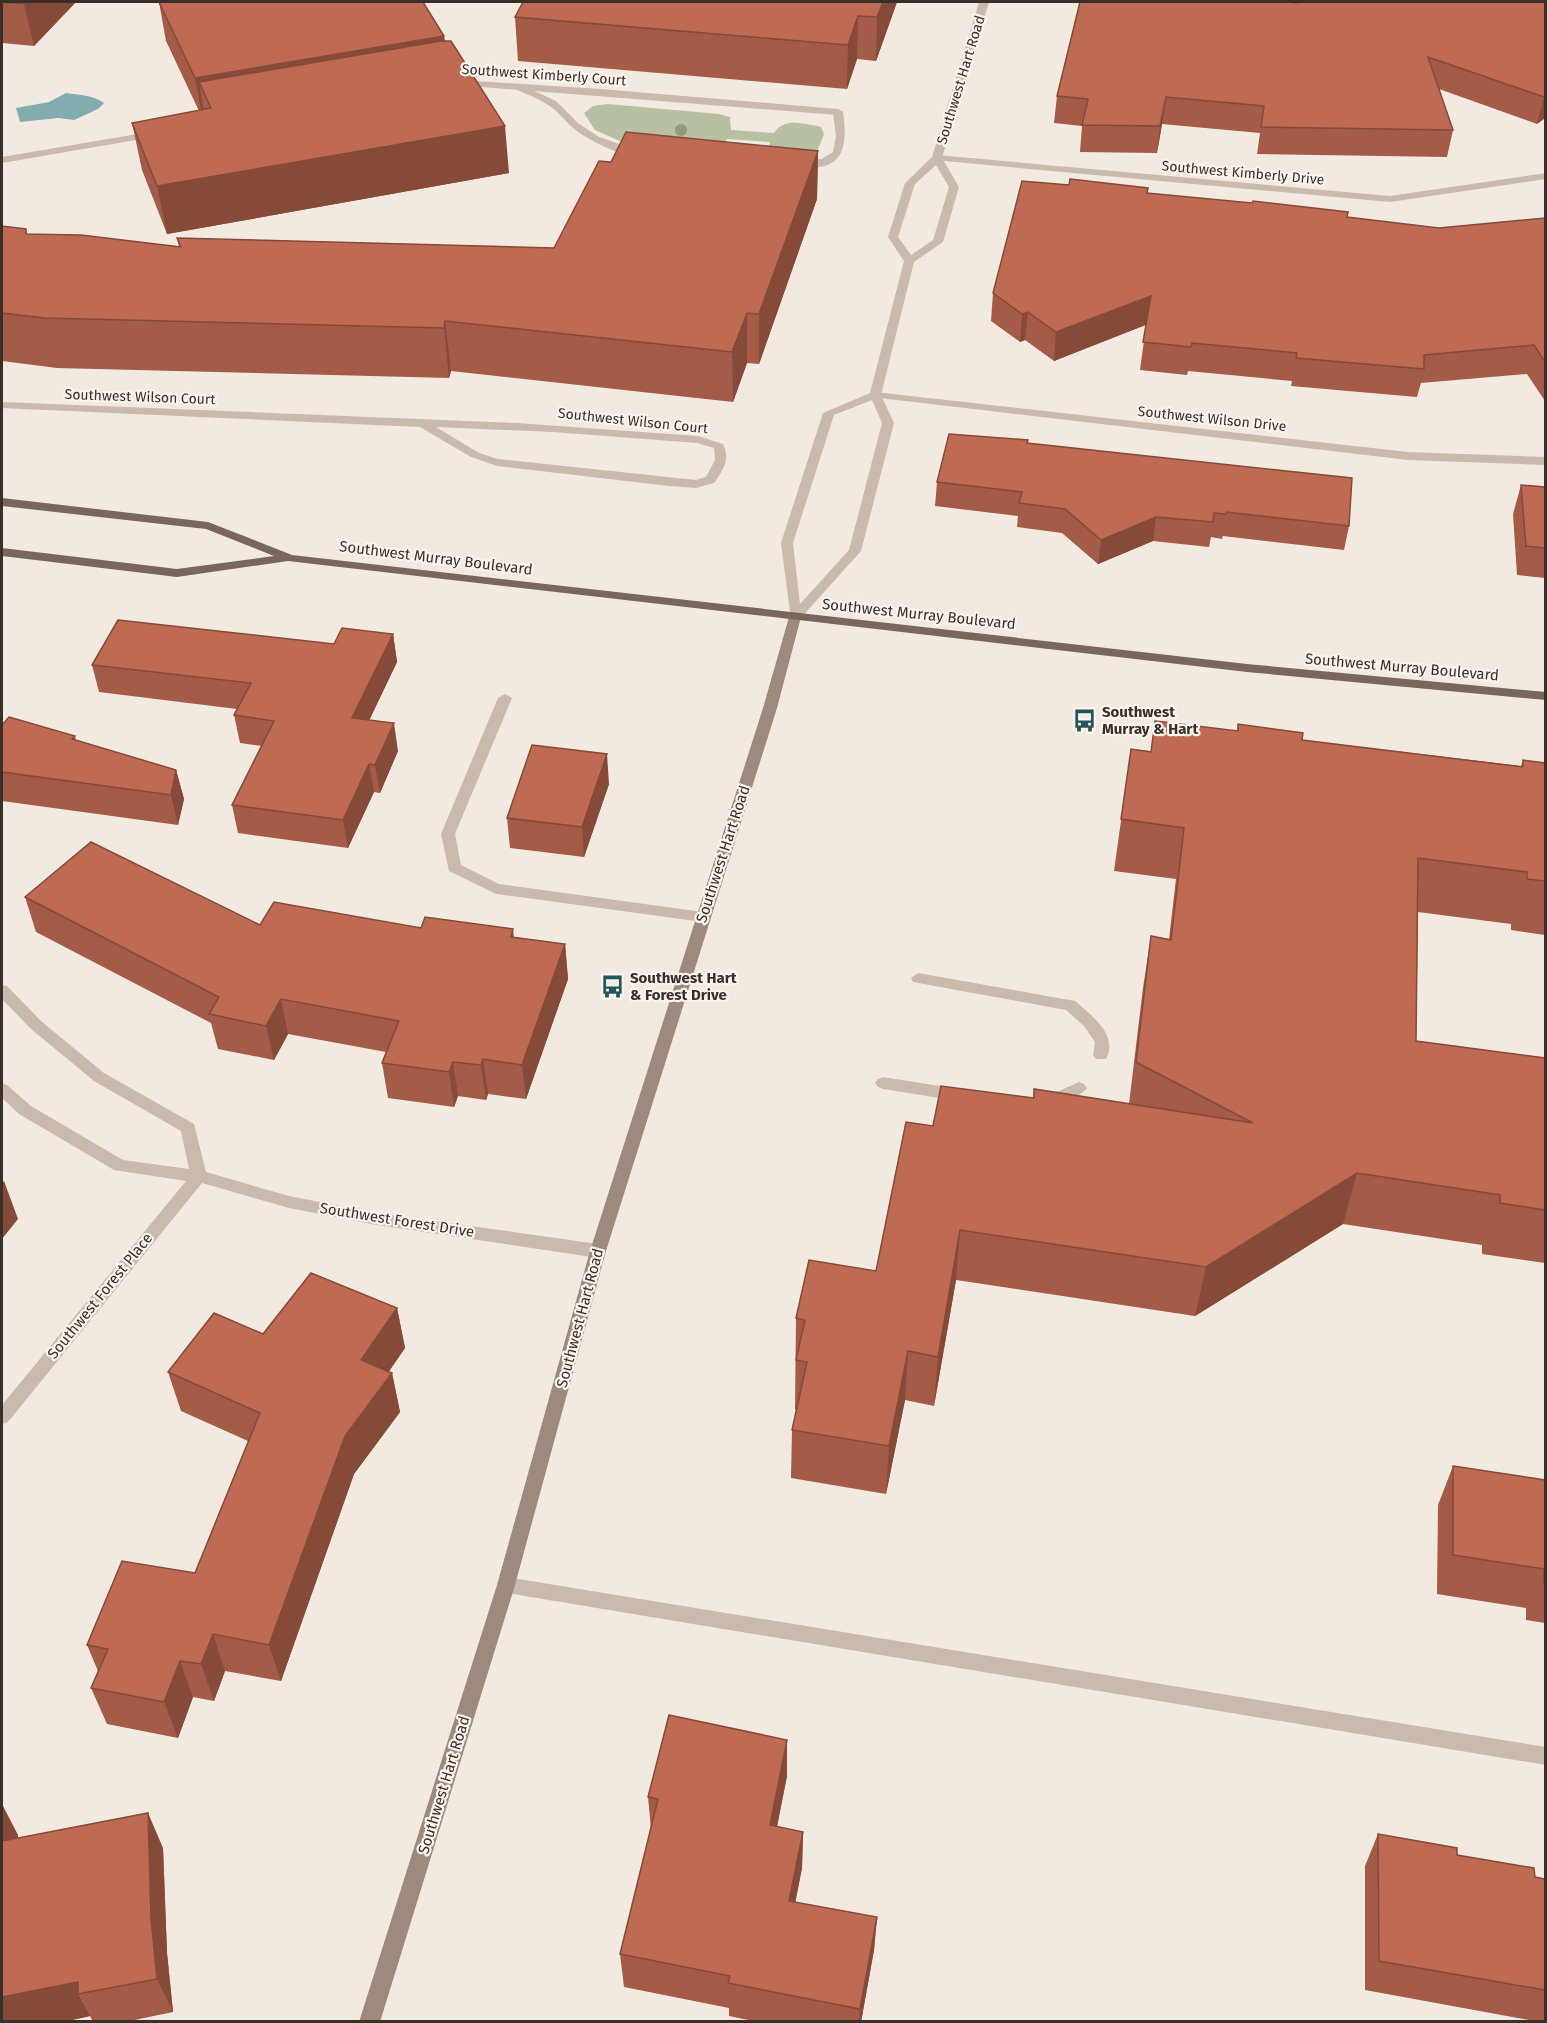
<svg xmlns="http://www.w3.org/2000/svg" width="1547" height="2023" viewBox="0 0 1547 2023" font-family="'Fira Sans',sans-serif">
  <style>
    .green { fill: #b7c1a1 }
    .water { fill: #81adae }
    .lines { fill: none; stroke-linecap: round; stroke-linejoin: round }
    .service { fill: #cabaad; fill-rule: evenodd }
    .minor { fill: #cabaad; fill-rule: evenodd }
    .tertiary { fill: #cabaad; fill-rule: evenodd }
    .secondary { fill: #9e897e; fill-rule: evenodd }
    .primary { fill: #7a665d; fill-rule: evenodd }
    .tree { fill: #959980 }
    .wall { fill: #a45b47 }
    .shaded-wall { fill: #864a39 }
    .building { fill: #bf6a52; stroke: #864a39; stroke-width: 1.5 }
    .labels { text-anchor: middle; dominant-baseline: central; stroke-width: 4.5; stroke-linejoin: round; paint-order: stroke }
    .far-street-label { font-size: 14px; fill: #392f2b; stroke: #faf4ed }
    .street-label { font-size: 15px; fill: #392f2b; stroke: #faf4ed }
    .poi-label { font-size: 15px; font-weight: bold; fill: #392f2b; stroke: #faf4ed; text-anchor: start }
  </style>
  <rect width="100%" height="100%" fill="#f2eae1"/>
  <path class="green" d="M608,104L719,114L730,117L731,130L774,133C784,117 805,124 821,127L824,134L816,154L768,150L770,142L727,139L723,145L624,143L595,130L584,113L593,106Z"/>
  <path class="water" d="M66,93C79,95 93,95 104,103L98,109L74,120L58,118L20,122L16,108L49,102Z"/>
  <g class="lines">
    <path class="service" d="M515,85H521L556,101L578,123L599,137L643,152C629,163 584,138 572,127C564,120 557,110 548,105C538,98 526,94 515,89Z
      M838,109L843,112C849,151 841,174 795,166V162L822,159L833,152L836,136L833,112Z
      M505,694L512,698L455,834L461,865L499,884L703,912L708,913L710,917L708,921L703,922L496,894L449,871L441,834L498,698Z
      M918,973L1075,1001C1091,1015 1119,1035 1106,1059H1096L1093,1055L1095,1042L1084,1026L1066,1010L913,982L911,978Z
      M883,1077L959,1089L964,1091L967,1095L964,1099L959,1101L883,1089L878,1087L875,1083L878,1079Z
      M1079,1082L1084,1084L1087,1088C1079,1099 1056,1106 1043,1102L1040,1098L1043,1094L1059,1091Z
      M506,1577L1546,1747V1765L506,1593L500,1591L497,1585L500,1579Z"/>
    <path class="minor" d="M460,80L601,89L838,109L843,112L838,115L457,85V81Z
      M155,131L159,132V136L2,163V157Z
      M937,155L1390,196L1546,173V179L1390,202L933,160L932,158Z
      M875,392L1408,452L1546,457V465L1408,460L871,397L869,395Z
      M2,402L517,423L698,436L723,444C731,459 723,470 714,483L696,488L669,486L497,466L471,457L420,427L2,408ZM436,427L553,432L697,443L714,448L715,460L706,477L696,480L498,459L479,453Z
      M2,985L7,986L41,1021L104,1073L194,1124L206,1172L289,1196L371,1212L598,1244L604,1246L606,1251L604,1256L598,1258L371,1224L289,1208L202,1183L8,1422L2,1424V1405L186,1181L114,1170L19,1114L2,1098V1083L7,1085L31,1106L123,1160L189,1169L181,1131L94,1081L31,1029L2,999Z"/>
    <path class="tertiary" d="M979,2H989L942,158L959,187L943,242L914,262L881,395L894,423L861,551L799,620H791L781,543L823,413L870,393L904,261L888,237L905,183L932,157ZM936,165L949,187L933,240L911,255L898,237L915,184ZM872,400L882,423L849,550L800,604L793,543L834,415Z"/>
    <path class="secondary" d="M795,613L801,617L777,708L606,1251L515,1585L380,2022H359L497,1585L590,1251L763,708L789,617Z"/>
    <path class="primary" d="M2,498L208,522L292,555L1247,664L1546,692V700L1247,672L288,561L177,577L2,556V548L177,569L274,556L206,529L2,506Z"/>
  </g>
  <circle class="tree" cx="681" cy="130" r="6"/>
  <path class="wall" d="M2,2H76L34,46L2,43Z
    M159,2L444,36L445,41L509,173L167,234L142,170L132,123L199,111L166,41Z
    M523,2H897L876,61L857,59L847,89L518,61L515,17Z
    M1545,2V118L1537,124L1439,89L1453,130L1447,157L1257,154L1260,133L1162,124L1157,153L1080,152L1082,126L1054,123L1057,96L1293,3Z
    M818,151L817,199L759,364L747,363L733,402L451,371L449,378L57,368L2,361V226L26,229L27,234L179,247L177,238L554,248L611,162Z
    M1147,193L1439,228L1545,218V401L1527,374L1421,383L1417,397L1291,386L1292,381L1188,371L1187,375L1140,370L1146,325L1054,361L1025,340L1020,342L991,321L993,293Z
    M1028,443L1349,526L1344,550L1223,536L1222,539L1211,537L1209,547L1153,541L1098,564L1062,533L1017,527L1018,516L935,506L937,482Z
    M1521,485L1545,487V578L1517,575L1513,514Z
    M393,634L397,662L369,720L398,751L380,793L374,792L348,848L238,833L232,805L262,746L240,743L234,715L237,709L99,692L92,665L334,644Z
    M1155,721L1237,731L1238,724L1302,740L1521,766L1523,760L1545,763V935L1511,930V924L1418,912L1416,1041L1545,1058V1263L1482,1254V1245L1343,1224L1195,1316L956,1280L934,1406L905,1400L886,1494L791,1478L792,1430L796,1410L795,1409L796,1318L876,1271L933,1126L1033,1098L1034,1089L1129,1104L1143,988L1151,936L1169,939L1176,879L1114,871L1131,749L1151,751Z
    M2,725L75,736L76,740L176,770L184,799L178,825L2,801Z
    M609,784L584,857L510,848L507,818Z
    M25,897L260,925L513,929L514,937L565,944L568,979L526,1099L488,1094L486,1100L458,1096L454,1107L388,1098L382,1063L386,1052L288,1034L274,1060L218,1049L211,1023L36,932Z
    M397,1308L405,1348L389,1371L392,1373L400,1412L354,1474L281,1681L225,1671L214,1701L193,1697L178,1738L107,1724L91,1688L98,1671L87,1645L195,1573L248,1441L181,1411L168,1372L263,1334Z
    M1453,1466L1545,1480V1623L1526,1620V1608L1437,1594L1438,1505Z
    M787,1776L777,1827L803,1832L802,1868L795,1902L877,1917L874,1950L861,2022H758L729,2016V2008L624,1987L620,1954L651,1829L648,1797Z
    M1378,1834L1457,1855L1535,1877L1545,1879V2022H1540L1365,1990V1866Z
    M18,1835V1838L163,1848L167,1953L173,2012L125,2022H93L90,2016L63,2022H2Z"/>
  <path class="shaded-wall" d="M26,2H76L34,46L24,4Z
    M883,2H897L876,61L877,17Z
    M858,16L857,59L847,89L848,45Z
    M444,36L449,77L199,82L205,119H203L195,78Z
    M1545,96V118L1537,124L1544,97Z
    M1166,97L1162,124L1157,153L1160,126Z
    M505,126L509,173L167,234L157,186Z
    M818,151L817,199L759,364V314Z
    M1151,296L1147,324L1054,361L1056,332Z
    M1028,312L1025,340L1020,342L1022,314Z
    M747,313V363L733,402L732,352Z
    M445,321L451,371L449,378L444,328Z
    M1156,517L1153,541L1098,564L1101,540Z
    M393,634L397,662L357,746L352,718Z
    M394,723L398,751L380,793L375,765Z
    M607,754L609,784L584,857L582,827Z
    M369,764L374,792L348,848L343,820Z
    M176,770L184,799L178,825L171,795Z
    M565,944L568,979L526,1099L522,1065Z
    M281,999L288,1034L274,1060L266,1026Z
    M483,1059L488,1094L486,1100L481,1065Z
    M453,1062L458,1096L454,1107L449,1072Z
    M1357,1173L1343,1224L1195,1316L1206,1267Z
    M4,1181L18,1219L2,1239V1183Z
    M960,1230L956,1280L934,1406L938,1357Z
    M397,1308L405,1348L370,1399L361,1360Z
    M908,1351L905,1400L886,1494L889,1446Z
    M392,1373L400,1412L354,1474L281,1681L269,1645L345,1436Z
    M213,1634L225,1671L214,1701L201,1664Z
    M180,1661L193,1697L178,1738L164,1702Z
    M787,1740V1776L770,1861V1825Z
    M2,1804L18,1835V1877L2,1846Z
    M148,1813L163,1848L167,1953L173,2012L157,1979L151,1919Z
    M803,1832L802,1868L789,1935V1901Z
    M877,1917L874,1950L861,2022H859L860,2009Z
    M78,1982V1994L90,2016L63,2022H2V1997Z"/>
  <path class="building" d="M4,2H26L24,4Z
    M159,2H423L444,36L195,78Z
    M523,2H883L877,17L858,16L848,45L515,17Z
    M1080,2H1293V3L1305,2H1545V96L1544,97L1428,57L1453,130L1261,127L1264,106L1166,97L1160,126L1082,125L1088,99L1057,96Z
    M441,41H451L505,126L157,186L132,123L211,108L199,82Z
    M626,132L818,151L759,314L747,313L732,352L445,321L444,328L44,318L2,313V226L26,229V234L81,235L181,247L177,238L554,248L599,161L611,162Z
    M1070,179L1148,188L1147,193L1252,203L1253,201L1348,212L1347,217L1439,228L1545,218V362L1534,345L1424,355V369L1296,358L1297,353L1192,343L1191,347L1143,342L1151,296L1056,332L1028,312L1022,314L993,293L1022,181L1069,185Z
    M949,434L1028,440L1027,443L1352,478L1349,526L1227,512L1226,514L1214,513L1213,522L1156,517L1101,540L1065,509L1019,503L1022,492L937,482Z
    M1521,485L1545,487V548L1526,546Z
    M118,620L334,644L342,628L393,634L352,718L394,723L375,765L369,764L343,820L232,805L274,721L234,715L251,683L92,665Z
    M9,717L75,736L72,739L176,770L171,795L2,772V725Z
    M1155,721L1238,731V724L1303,733L1302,740L1523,767V760L1545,763V881L1527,879V872L1418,858L1416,1041L1545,1058V1210L1500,1203V1195L1357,1173L1206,1267L960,1230L938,1357L908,1351L889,1446L792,1430L807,1362L796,1360L805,1320L796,1318L809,1260L876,1271L906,1122L933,1126L941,1086L1034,1098V1089L1253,1123L1136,1062L1151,936L1171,940L1184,828L1121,819L1131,749L1151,752Z
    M532,745L607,754L582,827L507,818Z
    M91,842L260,925L274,902L421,928L425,917L513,929L511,937L565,944L522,1065L483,1059L481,1065L453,1062L449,1072L382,1063L399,1021L281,999L266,1026L209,1014L219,997L25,897Z
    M311,1273L397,1308L361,1360L392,1373L345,1436L269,1645L213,1634L201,1664L180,1661L164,1702L91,1688L108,1649L87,1645L122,1561L195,1573L260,1413L168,1372L214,1313L263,1334Z
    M1453,1466L1545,1480V1582H1544V1569L1453,1555Z
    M669,1715L787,1740L770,1825L803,1832L789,1901L877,1917L860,2009L728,1983L730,1976L620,1954L658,1799L648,1797Z
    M148,1813L151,1919L157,1979L78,1994V1982L2,1997V1841Z
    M1378,1834L1457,1848V1855L1534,1868L1535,1877L1545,1879V1990L1379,1961Z"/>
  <defs>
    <symbol id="bus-bare" viewBox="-9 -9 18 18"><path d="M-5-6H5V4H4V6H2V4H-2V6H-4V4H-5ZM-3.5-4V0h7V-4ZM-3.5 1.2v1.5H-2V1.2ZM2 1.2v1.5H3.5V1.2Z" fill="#235659" stroke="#faf4ed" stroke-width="2.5" paint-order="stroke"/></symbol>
  </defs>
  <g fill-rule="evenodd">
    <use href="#bus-bare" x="1068" y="704" width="33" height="33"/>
    <use href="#bus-bare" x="596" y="970" width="33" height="33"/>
  </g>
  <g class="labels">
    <g class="far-street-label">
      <text transform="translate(544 75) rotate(4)">Southwest Kimberly Court</text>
      <text transform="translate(961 80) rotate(-73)">Southwest Hart Road</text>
      <text transform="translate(1243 173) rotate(5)">Southwest Kimberly Drive</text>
      <text transform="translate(140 397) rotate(2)">Southwest Wilson Court</text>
      <text transform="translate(1212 419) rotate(6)">Southwest Wilson Drive</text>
      <text transform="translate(633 421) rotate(6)">Southwest Wilson Court</text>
    </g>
    <g class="street-label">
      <text transform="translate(436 558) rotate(7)">Southwest Murray Boulevard</text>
      <text transform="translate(919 614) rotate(6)">Southwest Murray Boulevard</text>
      <text transform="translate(1402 667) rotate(5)">Southwest Murray Boulevard</text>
      <text transform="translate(723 854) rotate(-72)">Southwest Hart Road</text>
      <text transform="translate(397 1220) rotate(9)">Southwest Forest Drive</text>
      <text transform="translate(100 1296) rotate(-51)">Southwest Forest Place</text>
      <text transform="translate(580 1318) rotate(-75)">Southwest Hart Road</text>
      <text transform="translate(444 1785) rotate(-73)">Southwest Hart Road</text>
    </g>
    <g class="poi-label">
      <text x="1102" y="712">Southwest<tspan x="1102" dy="17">Murray &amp; Hart</tspan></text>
      <text x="630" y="978">Southwest Hart<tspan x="630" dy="17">&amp; Forest Drive</tspan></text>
    </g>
  </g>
  <rect width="1547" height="2023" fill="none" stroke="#392f2b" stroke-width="6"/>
</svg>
